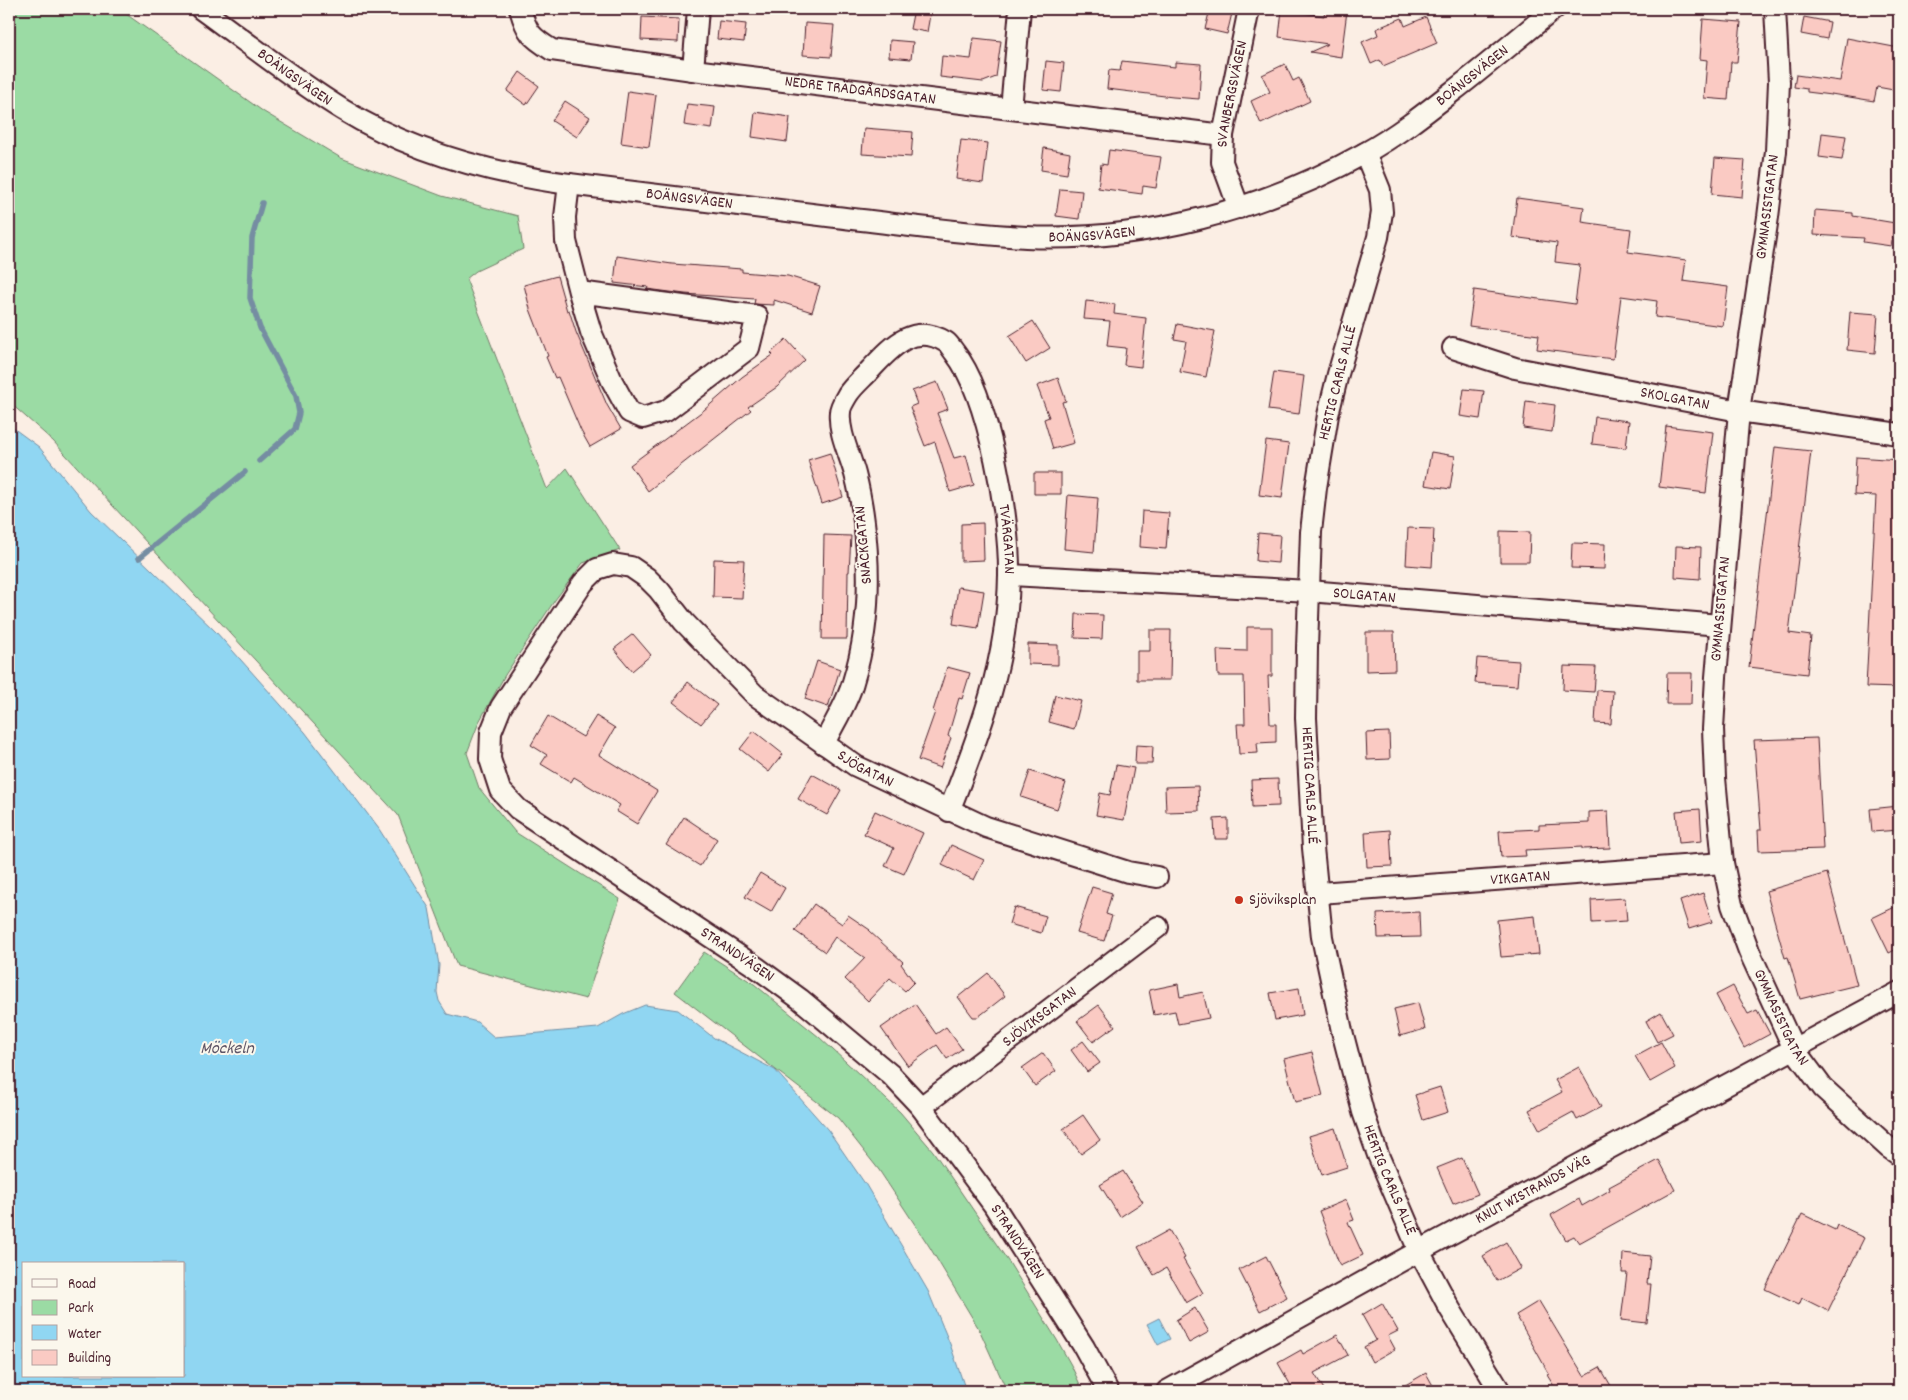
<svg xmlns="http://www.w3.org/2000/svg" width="1908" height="1400" viewBox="0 0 1908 1400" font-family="Dekko,sans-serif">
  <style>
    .green { fill: #9bdba4; stroke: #727d68 }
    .water { fill: #90d6f2; stroke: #748da2; fill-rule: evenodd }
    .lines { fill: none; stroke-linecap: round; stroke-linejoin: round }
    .stream { stroke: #748da2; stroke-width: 5.5 }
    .building { fill: #facac3; stroke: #4a1f2b }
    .minor-casing { stroke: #4a1f2b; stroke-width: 24 }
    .minor { stroke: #fbf7ec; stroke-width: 20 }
    .poi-dot { fill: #c8321e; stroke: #fbf7ec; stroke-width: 2 }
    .labels { text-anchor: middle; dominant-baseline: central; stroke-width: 4; stroke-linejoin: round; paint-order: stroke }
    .street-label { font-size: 16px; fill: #4a1f2b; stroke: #fbf7ec }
    .poi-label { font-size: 16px; fill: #4a1f2b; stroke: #fbf7ec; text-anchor: start }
    .water-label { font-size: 18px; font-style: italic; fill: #5f5667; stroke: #fbf7ec }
  </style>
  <rect width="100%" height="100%" fill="#fbeee4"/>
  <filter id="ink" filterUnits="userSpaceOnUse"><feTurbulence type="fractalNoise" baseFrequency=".02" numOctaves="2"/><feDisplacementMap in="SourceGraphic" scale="10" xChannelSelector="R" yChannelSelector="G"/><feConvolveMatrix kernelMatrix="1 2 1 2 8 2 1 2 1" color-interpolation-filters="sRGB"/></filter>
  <g filter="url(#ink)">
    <path class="green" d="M9,9H119L264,112L341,158L442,196L518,216L523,249L476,271L466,279L547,489L567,468L620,550L583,563L555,600L505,675L479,722L467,753L479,788L515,832L620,899L586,999L457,966L398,815L53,441L9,402Z
      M704,952L754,984L819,1037L900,1112L933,1151L1010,1264L1057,1340L1071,1365L1083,1391H1007L979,1329L929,1246L879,1170L838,1118L675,992Z"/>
    <path class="water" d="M9,425L39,447L91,511L216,632L305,732L379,829L429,908L439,965L437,992L439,1001L447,1014L477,1022L494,1037L598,1028L623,1014L645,1005L678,1010L714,1038L775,1070L828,1130L866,1185L928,1291L950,1344L966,1391H9ZM24,1264H184V1376H24Z
      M1159,1318L1170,1339L1158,1345L1147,1324Z"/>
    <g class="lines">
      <path class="stream" d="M259,461L295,429L299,413L296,396L260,328L250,298L252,238L262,203
        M139,558L245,472"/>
    </g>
    <path class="building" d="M914,9H931L927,32L910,29Z
      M1210,9H1233L1227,34L1205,29Z
      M1325,9L1347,11L1341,57L1310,52L1328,44L1279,37L1282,10L1324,16Z
      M642,17L679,19L678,42L641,40Z
      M1426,17L1437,43L1383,66L1380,60L1371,64L1362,42L1378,35L1376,29L1402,18L1405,26Z
      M1804,17L1830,22L1827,39L1801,34Z
      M1703,19L1741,22L1737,62H1731L1728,100L1704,98L1707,60L1700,59Z
      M719,21L746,24L744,42L717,39Z
      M805,23L834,25L831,57L803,55Z
      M974,38L1001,41L996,77L983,82L940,77L942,56L971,59Z
      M1847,38L1899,48V91L1877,87L1874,101L1831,94V95L1807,92V89L1794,87L1796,75L1840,81Z
      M890,40L913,42L911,59L889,57Z
      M1046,61L1064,63L1061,92L1043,90Z
      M1122,61L1175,67V62L1201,64L1199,99L1173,97L1107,89L1109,70L1120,71Z
      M1285,64L1293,81L1299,78L1310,101L1261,124L1251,101L1270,92L1262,75Z
      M520,72L539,86L526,105L507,91Z
      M628,91L656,95L649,147L621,143Z
      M565,101L590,117L577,137L552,121Z
      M687,104L715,107L712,129L684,125Z
      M755,112L790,117L787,142L752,137Z
      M864,128L913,132L911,157L862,154Z
      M1822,133L1846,136L1842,160L1819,157Z
      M961,140L988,143L983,183L956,179Z
      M1044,148L1070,153L1067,174L1041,170Z
      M1109,150L1161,157L1156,188L1143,186L1142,194L1098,188L1101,164L1107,165Z
      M1715,158L1745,160L1742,197L1712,194Z
      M1060,189L1082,191L1079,219L1056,216Z
      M1517,198L1584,207L1582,222L1631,229L1628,252L1686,260L1683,281L1728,287L1723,326L1655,317L1657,301L1621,296L1613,359L1537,349L1539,335L1469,326L1474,290L1575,304L1580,265L1555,262L1557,243L1512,237Z
      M1815,210L1853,213V216L1895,223L1891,246L1863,242L1864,238L1814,235Z
      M617,256L672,264L742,269V272L788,276L820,286L812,312L774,300V305L754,304L755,299L685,294L647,289L648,287L614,283Z
      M557,276L567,311L569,310L576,332L607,405L621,429L590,447L581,431L558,377L555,378L546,357L548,356L530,309L524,285Z
      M1086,301L1115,304L1114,314L1146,318L1141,367L1124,365L1126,348L1107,346L1110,321L1084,319Z
      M1850,312L1878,314L1875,353L1847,350Z
      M1033,321L1050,348L1026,363L1009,336Z
      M1177,324L1215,331L1206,377L1180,372L1186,341L1174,339Z
      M786,339L805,360L777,387L748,407L751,410L648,491L630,465L704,410L742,377L773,355L771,353Z
      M1274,372L1304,376L1299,414L1268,410Z
      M1058,378L1066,401L1062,402L1074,443L1053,449L1044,419L1049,417L1037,386Z
      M937,382L948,409L937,413L954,458L966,455L974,485L950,492L935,442L925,446L910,407L917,404L912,391Z
      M1464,389L1484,391L1480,419L1460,416Z
      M1526,401L1555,405L1552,432L1523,428Z
      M1595,417L1629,421L1626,448L1592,444Z
      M1666,426L1713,432L1706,493L1659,487Z
      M1266,441L1289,444L1282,498L1259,495Z
      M1775,447L1811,451L1789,633L1811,636L1807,674L1749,667Z
      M1431,452L1455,456L1450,489L1425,485Z
      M830,453L843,497L822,504L808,460Z
      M1856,457L1899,460V688L1866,687L1876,496L1854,495Z
      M1034,473H1061V494H1034Z
      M1068,495L1098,498L1094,552L1064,549Z
      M1142,511L1169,513L1166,549L1140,547Z
      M983,523L984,560L961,561V524Z
      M1408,528L1434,529L1432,567L1406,565Z
      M1500,531L1530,532L1529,562H1500Z
      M1258,533L1280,535L1278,563L1256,561Z
      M824,535L851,536L849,572H848L847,639H822Z
      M1572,543L1605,544L1604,569L1571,568Z
      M1676,546L1701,547L1700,579L1675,577Z
      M714,559L744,560L742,598L713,597Z
      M958,587L984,591L978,628L953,624Z
      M1076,614L1103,615L1102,639L1075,638Z
      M1247,627H1272V676H1268L1270,724H1276V742L1257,743L1258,753L1239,754L1237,724H1245L1244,676H1218L1217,650L1247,651Z
      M1150,630H1171L1170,680H1137V651H1150Z
      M1366,632H1394L1395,670L1366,671Z
      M633,634L651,655L632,671L614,649Z
      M1028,644L1058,645V665L1028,664Z
      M1477,658L1519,661L1517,686L1475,683Z
      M817,661L840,669L828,707L805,699Z
      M1564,666L1596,667L1594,692L1563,690Z
      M947,667L970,673L962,699L959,698L948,736L951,738L940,768L918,760L935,712L933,711Z
      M1667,673H1692L1691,704H1666Z
      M688,682L717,705L701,724L673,702Z
      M1597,690L1613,691L1611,724L1595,723Z
      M1055,695L1081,701L1074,729L1049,722Z
      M548,716L583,737L596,716L615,728L599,755L657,791L637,824L616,811L620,805L574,777L571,782L541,764L547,755L531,745Z
      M754,731L783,754L769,772L740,749Z
      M1389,732L1390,759L1367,760L1366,733Z
      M1817,738L1823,849L1759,851L1758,830H1761L1754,740Z
      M1136,745L1153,746L1152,764H1135Z
      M1116,765L1134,768L1124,820L1096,815L1100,793L1110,795Z
      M1030,771L1066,783L1057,809L1021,797Z
      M812,774L841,790L827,815L798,799Z
      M1278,779L1279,806L1252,807L1251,780Z
      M1198,786L1199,811L1166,812L1165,787Z
      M1899,806V830L1872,832L1870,809Z
      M1700,809L1702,841L1679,843L1676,811Z
      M875,811L923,833L904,874L885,866L894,848L864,834Z
      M1608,811L1610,848L1582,849V847L1525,850L1526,856L1501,857L1499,831L1539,829V825L1589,823V812Z
      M684,817L717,839L700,866L666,845Z
      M1228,818V839H1215L1214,819Z
      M1390,830L1392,866L1367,867L1365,832Z
      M951,845L984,860L974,880L942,865Z
      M760,873L785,888L771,912L745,897Z
      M1827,873L1857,985L1800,999L1788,957L1785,958L1766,891Z
      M1092,887L1112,893L1106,914L1112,916L1104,941L1077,933Z
      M1703,893L1712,922L1689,929L1680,901Z
      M1625,898L1627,921L1592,923L1591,900Z
      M814,904L842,924L848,915L870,930L869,931L903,962L901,964L914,982L905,991L890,978L868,1001L845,979L865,958L835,937L825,952L795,931Z
      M1899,905V948L1889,953L1872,918Z
      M1014,907L1046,916L1041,933L1009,924Z
      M1419,912L1420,937L1378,938L1377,914Z
      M1535,916L1539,954L1501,957L1497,920Z
      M988,973L1005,996L978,1017H973L958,997Z
      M1178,984L1180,997L1203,992L1209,1018L1178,1024L1175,1011L1154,1015L1149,990Z
      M1733,986L1748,1014L1757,1010L1770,1034L1744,1048L1716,995Z
      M1299,988L1303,1015L1275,1020L1270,993Z
      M1418,1003L1425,1029L1400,1036L1394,1009Z
      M915,1004L936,1034L946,1027L962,1049L947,1059L937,1045L908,1066L881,1028Z
      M1099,1005L1115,1026L1093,1042L1077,1021Z
      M1661,1012L1673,1034L1657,1042L1646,1021Z
      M1083,1041L1100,1063L1087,1072L1071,1050Z
      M1661,1042L1675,1068L1650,1082L1635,1056Z
      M1312,1052L1323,1096L1295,1102L1284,1059Z
      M1043,1053L1056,1071L1035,1086L1022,1068Z
      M1579,1067L1601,1107L1577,1120L1573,1112L1540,1130L1529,1110L1562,1092L1555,1080Z
      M1440,1087L1448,1112L1423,1120L1415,1095Z
      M1083,1115L1100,1140L1081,1154L1063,1129Z
      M1335,1128L1347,1167L1322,1175L1309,1136Z
      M1462,1158L1478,1194L1453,1204L1437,1168Z
      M1659,1160L1675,1190L1579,1243L1574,1236L1566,1240L1551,1215L1579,1199L1582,1206L1610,1190L1609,1187Z
      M1123,1171L1143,1202L1120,1217L1100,1185Z
      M1346,1200L1354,1220L1348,1222L1363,1255L1340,1266L1319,1211Z
      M1802,1214L1835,1230L1837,1225L1864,1238L1828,1311L1802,1298L1799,1305L1765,1289Z
      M1169,1230L1185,1258L1183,1259L1203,1293L1186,1303L1166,1268L1154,1275L1138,1247Z
      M1506,1242L1521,1268L1497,1281L1483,1256Z
      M1623,1253L1650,1256L1647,1284H1651L1647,1323L1621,1320L1627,1273H1622Z
      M1266,1256L1287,1297L1260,1311L1239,1270Z
      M1539,1301L1584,1376L1600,1367L1614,1391H1557L1547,1375L1549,1374L1516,1315Z
      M1382,1303L1398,1331L1388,1336L1395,1349L1372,1362L1364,1347L1376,1340L1362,1315Z
      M1195,1308L1209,1332L1189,1343L1176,1320Z
      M1337,1335L1348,1355L1314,1373L1325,1391H1294L1278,1363L1301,1350L1303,1354Z
      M1426,1373L1436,1391H1395Z"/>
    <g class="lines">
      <defs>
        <g id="minor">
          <path id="s1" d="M201,9C248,43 294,80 343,110C411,152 490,173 569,184C658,195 747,206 836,217C899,224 963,234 1026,237C1144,242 1262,210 1365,153C1396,136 1424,114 1452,92C1487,65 1520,37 1554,9"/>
          <path id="s2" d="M520,9C527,33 531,37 552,50L693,70L1223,135"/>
          <path id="s3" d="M1775,9L1779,82L1776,151L1768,217L1739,411L1716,677L1713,729L1715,778L1723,863L1732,905L1749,951L1794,1049L1823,1088L1889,1148L1899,1155"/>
          <path d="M693,70L698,9"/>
          <path d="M1011,109L1020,9"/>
          <path id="s4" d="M1365,153L1380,190L1382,212L1378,237L1338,374L1328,415L1316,488L1311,532L1307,648L1306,718L1313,848L1322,937L1342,1031L1363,1112L1378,1155L1419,1251L1450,1309L1500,1391"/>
          <path d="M569,184L565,217L566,241L579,292L591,332L612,381L629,412L643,418L666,411L749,348L757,316L579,292"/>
          <path id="s5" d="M1239,208L1222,162L1223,135L1249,9"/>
          <path id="s6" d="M1453,348L1515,368L1739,411L1899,434"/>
          <path id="s7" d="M1009,575L1309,591L1720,625"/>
          <path id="s8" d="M824,744C833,724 847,704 853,682C869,630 871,576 864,522C862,506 859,489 855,474C850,455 838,432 840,412C840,407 845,399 848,394C854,385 864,377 871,369C892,347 913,322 946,342C949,344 952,349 955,353C989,396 1010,519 1009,575C1008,659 980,733 949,811"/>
          <path id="s9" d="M1319,893L1723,863"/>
          <path id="s10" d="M921,1107L1158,927"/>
          <path id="s11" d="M1108,1391L1084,1347L993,1204L921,1107L891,1075L800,999L756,967L518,809L500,790L490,759L491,732L501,707L583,583L597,569L613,564L631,567L647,578L659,590L684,622L755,695L856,766L986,827L1128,872L1157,877"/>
          <path id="s12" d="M1167,1391L1419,1251L1899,992"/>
        </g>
      </defs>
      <use href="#minor" class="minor-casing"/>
      <use href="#minor" class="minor"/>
    </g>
  </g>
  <circle class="poi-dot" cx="1239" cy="900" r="5"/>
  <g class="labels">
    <g class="street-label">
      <text stroke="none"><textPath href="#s1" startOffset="1360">BOÄNGSVÄGEN</textPath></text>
      <text stroke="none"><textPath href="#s1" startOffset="116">BOÄNGSVÄGEN</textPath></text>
      <text stroke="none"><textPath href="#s2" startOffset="365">NEDRE TRÄDGÅRDSGATAN</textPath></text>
      <text stroke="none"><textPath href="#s5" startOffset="118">SVANBERGSVÄGEN</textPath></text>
      <text stroke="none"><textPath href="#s1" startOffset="535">BOÄNGSVÄGEN</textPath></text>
      <text transform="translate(1768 207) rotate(-83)">GYMNASISTGATAN</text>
      <text stroke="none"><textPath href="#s1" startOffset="940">BOÄNGSVÄGEN</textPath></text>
      <text transform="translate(1338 383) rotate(-76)">HERTIG CARLS ALLÉ</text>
      <text stroke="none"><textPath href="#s6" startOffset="228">SKOLGATAN</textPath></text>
      <text stroke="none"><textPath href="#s8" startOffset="695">TVÄRGATAN</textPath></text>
      <text transform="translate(864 545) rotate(-95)">SNÄCKGATAN</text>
      <text stroke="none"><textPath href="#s7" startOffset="356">SOLGATAN</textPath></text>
      <text transform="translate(1721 609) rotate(-85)">GYMNASISTGATAN</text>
      <text stroke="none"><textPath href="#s11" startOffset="1471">SJÖGATAN</textPath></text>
      <text stroke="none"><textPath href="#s4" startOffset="644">HERTIG CARLS ALLÉ</textPath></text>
      <text stroke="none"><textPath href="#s9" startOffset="202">VIKGATAN</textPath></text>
      <text transform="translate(737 955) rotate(34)">STRANDVÄGEN</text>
      <text stroke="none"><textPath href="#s10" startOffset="149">SJÖVIKSGATAN</textPath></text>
      <text stroke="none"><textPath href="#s3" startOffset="1024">GYMNASISTGATAN</textPath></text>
      <text stroke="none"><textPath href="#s4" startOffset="1049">HERTIG CARLS ALLÉ</textPath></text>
      <text stroke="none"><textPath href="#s12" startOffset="418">KNUT WISTRANDS VÄG</textPath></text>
      <text transform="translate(1017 1242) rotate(57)">STRANDVÄGEN</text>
    </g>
    <g class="poi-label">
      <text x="1249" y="900">Sjöviksplan</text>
    </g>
    <g class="water-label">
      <text x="227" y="1049">Möckeln</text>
    </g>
  </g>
  <rect width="1908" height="1400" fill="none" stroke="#fbf7ec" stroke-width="30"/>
  <rect x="15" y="15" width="1878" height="1370" fill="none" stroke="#4a1f2b" stroke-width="2" filter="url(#ink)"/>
  <rect x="22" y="1262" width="162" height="115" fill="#fbf7ec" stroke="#b4a19f"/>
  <rect x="32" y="1279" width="25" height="8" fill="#fbf7ec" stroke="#b4a19f"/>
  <text x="68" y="1288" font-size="15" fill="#4a1f2b">Road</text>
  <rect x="32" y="1300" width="25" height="15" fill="#9bdba4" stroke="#b4a19f"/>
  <text x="68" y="1312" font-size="15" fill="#4a1f2b">Park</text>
  <rect x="32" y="1325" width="25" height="15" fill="#90d6f2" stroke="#b4a19f"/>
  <text x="68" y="1338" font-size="15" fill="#4a1f2b">Water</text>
  <rect x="32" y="1350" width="25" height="15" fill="#facac3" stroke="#b4a19f"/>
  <text x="68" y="1362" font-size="15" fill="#4a1f2b">Building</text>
</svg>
